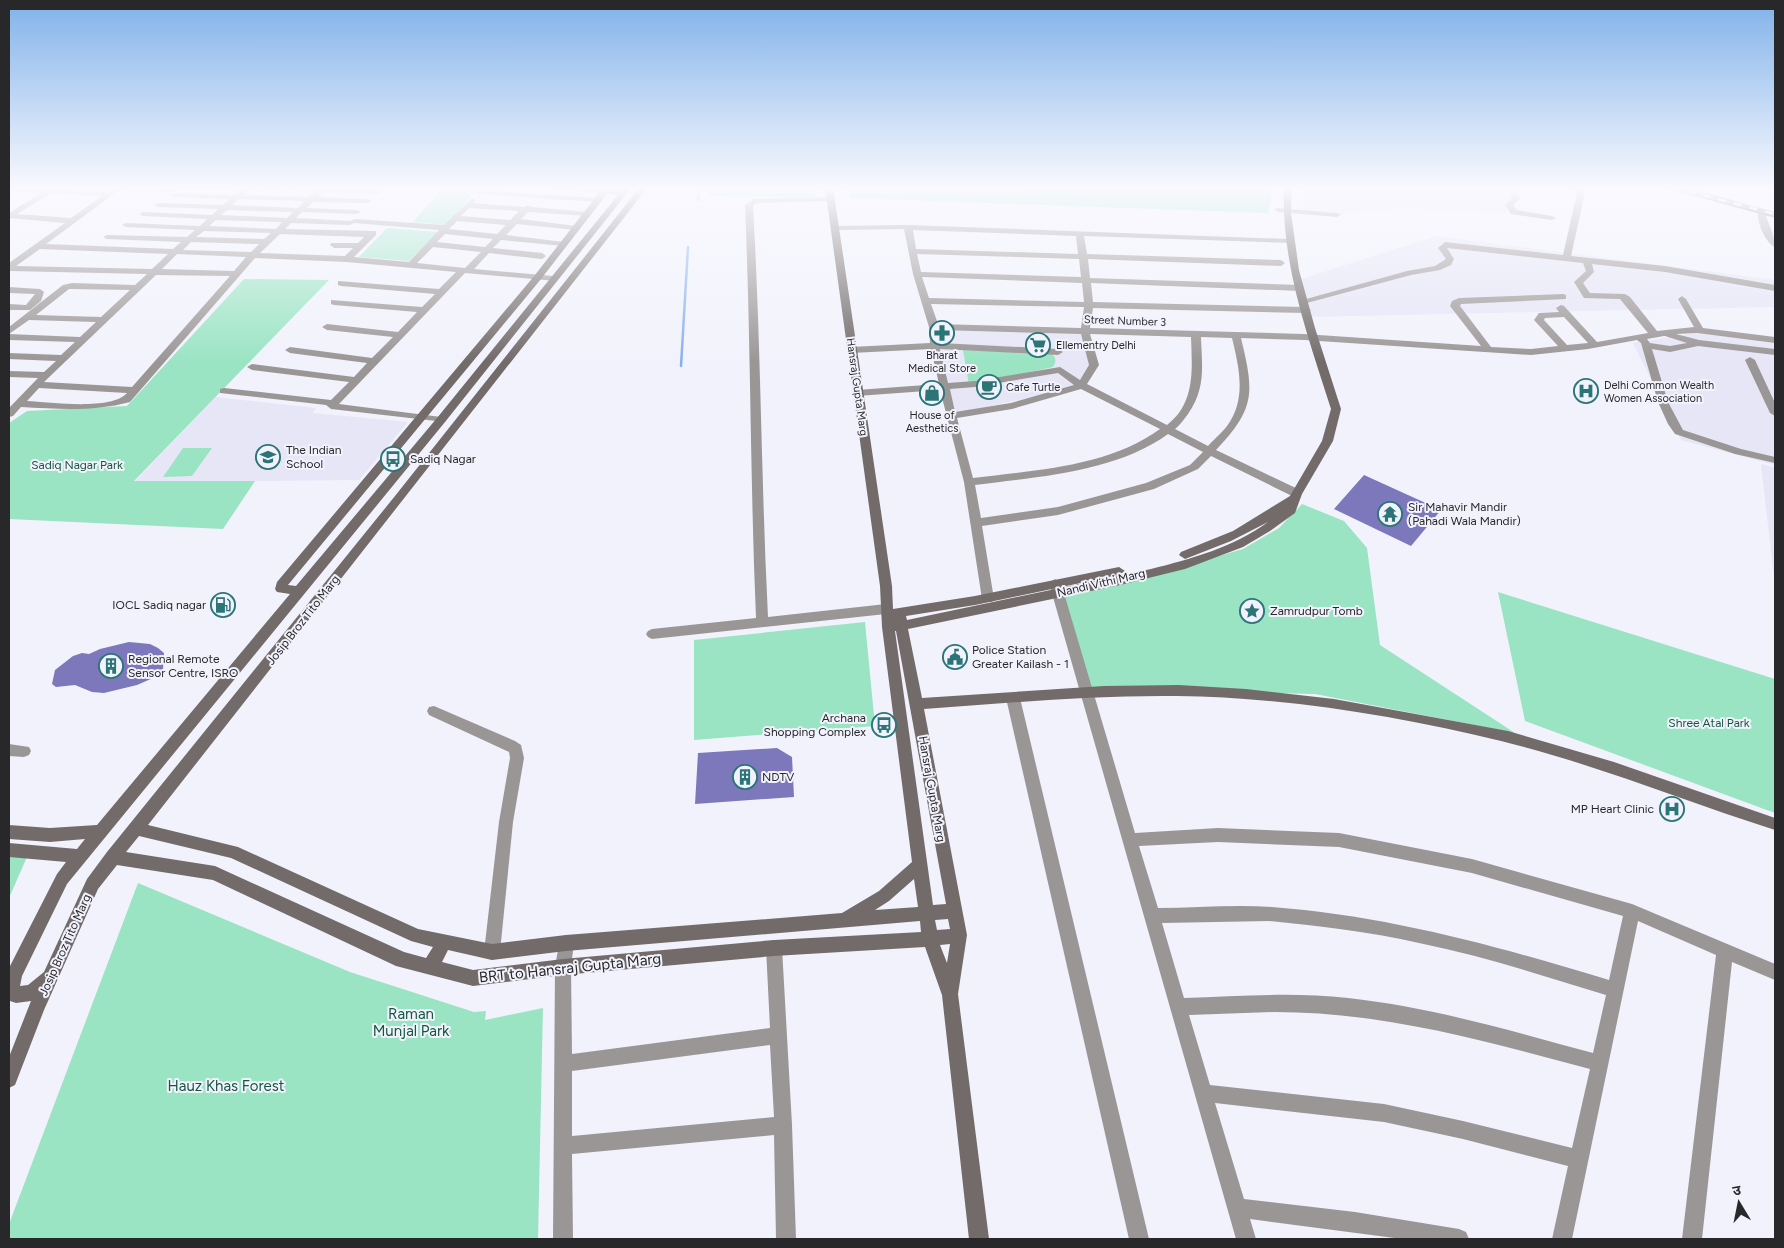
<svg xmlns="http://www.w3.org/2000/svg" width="1784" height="1248" viewBox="0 0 1784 1248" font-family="Figtree,'Noto Sans Devanagari',sans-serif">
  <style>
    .built { fill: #e6e6f7 }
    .green { fill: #9ae4c3 }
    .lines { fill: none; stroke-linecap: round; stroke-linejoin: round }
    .stream { stroke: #86b0ee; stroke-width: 2.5 }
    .building { fill: #7c78bb }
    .street { fill: #9b9696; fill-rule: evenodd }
    .secondary { fill: #726b6a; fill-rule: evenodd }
    .rail-casing { stroke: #8a8a90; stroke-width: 4 }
    .rail { stroke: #f2f2fc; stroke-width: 2.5; stroke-dasharray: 8; stroke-linecap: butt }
    .labels { text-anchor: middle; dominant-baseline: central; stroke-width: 4; stroke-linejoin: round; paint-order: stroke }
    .far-street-label { font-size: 11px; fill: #28282b; stroke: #f2f2fc }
    .far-poi-label { font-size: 11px; fill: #28282b; stroke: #f2f2fc; text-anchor: start }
    .poi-label { font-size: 12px; fill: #28282b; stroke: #f2f2fc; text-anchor: start }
    .park-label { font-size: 12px; fill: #13583f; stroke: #f2f2fc }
    .street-label { font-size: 12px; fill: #28282b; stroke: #f2f2fc }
    .near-street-label { font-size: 15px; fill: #28282b; stroke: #f2f2fc }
    .near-park-label { font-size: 15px; fill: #13583f; stroke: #f2f2fc }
  </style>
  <rect width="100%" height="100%" fill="#f2f2fc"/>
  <path class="built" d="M1300,187H1511L1513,200L1507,203V213L1412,209L1374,210L1341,215L1295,211Z
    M1436,236L1775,280V307L1308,317L1298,280Z
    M939,330L1085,331L1094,365L1081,386L951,415L945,387Z
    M1696,333L1775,343V465L1681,440L1633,343Z
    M216,397L316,408L313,413L408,422L359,480L134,482Z
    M1761,464L1775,468V587Z"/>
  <path class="green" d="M444,187L477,188L447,225L413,222Z
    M709,187L815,188L816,197L708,196Z
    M848,187H1273L1268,213L850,198Z
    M387,228L438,232L409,261L359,257Z
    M244,279L329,280L134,481H255L223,529L9,519V423L27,411L127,406Z
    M963,350L1051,353C1056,358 1057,360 1053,367L969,385Z
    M183,448H212L192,476L163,477Z
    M1302,504L1344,521L1367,548L1380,645L1515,733L1315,694L1091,689L1061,595L1140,579L1243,549L1279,528Z
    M1498,592L1775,679V813L1525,721Z
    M865,622L875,726L694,740V640Z
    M9,856L27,857L9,898Z
    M138,883L350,972L474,1012L486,1011L485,1020L543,1008L538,1239H9V1224Z"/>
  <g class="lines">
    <path class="stream" d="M698,200L700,187
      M681,366L688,247"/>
  </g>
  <path class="building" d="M1364,475L1441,510L1411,546L1334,509Z
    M129,642L150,644L158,648L164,653L163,669L153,678L137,685L104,693L92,692L75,685L56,687L52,684L55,670L73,656L82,653L89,654L100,649Z
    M777,748L792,757L794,797L695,804L698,753Z"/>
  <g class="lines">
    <path class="street" d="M9,187L108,192L114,187L173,188L177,190L173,192L118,191L46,244L173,249L181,242L107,239L103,237L107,235L187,237L195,230L126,227L122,225L126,223L200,226L207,219L143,216L139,214L143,212L212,215L218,209L158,207L154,205L158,203L223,205L230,199L174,197L170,195L174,193L235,195L243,187H328L378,190L382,192L378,194L323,192L318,197L368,199L372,201L368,203L313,202L307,208L357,210L361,212L357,214L302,212L296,218L351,221L355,219L444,225L472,198L476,200L473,203L524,207L528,205L532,207L588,212L592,214L588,216L528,212L521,219L576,226L580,228L576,230L517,224L506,235L564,242L568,244L564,246L501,240L493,248L542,253L546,256L542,259L489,253L474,269L553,276L556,277V281L465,273L339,404L441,417L446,420L445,422L331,409L326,405L220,393V389L224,388L331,400L349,382L252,370L247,367L252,364L354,377L367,363L290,353L285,350L290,347L372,358L393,337L327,330L322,327L327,324L398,332L417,312L334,305L331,304V300L422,307L435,294L341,286L338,285V281L439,289L456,272L347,262L255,258L130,402C93,412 58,409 21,407L13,416L9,417V408L38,378L9,377V371L44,372L56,361L9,359V353L61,355L75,342L9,340V334L80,337L96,322L29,320L9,334V327L63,285L72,283L135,285L147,274L9,271V263L65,223L9,218V213L41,193L9,191ZM250,189L314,192L309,197L244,195ZM51,193L102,196L71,218L17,214ZM239,199L304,201L298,208L232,205ZM469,208L519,211L510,220L461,216ZM227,210L293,212L287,218L221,215ZM216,220L282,222L276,229L209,226ZM457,221L506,225L497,234L449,229ZM291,223L350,225L354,223L439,230L409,262L354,257L376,235V231L285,229ZM204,231L271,233L264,239L196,237ZM280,234L364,237L358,243H331L330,245L334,248H353L345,256L260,253ZM445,234L493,239L485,247L437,242ZM191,242L259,244L251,252L183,250ZM433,247L481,252L465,268L417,263ZM40,249L168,254L152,269L16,266ZM177,254L246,257L234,271L162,269ZM156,275L230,276L132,387L44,382ZM69,289H72L130,290L101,317L36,315ZM39,388L127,393C111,411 50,402 27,401Z
      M543,187C559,187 597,183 609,191L605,193L547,189Z
      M1509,187H1517L1520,199L1513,205L1517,210L1552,216L1556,218L1552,220L1511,214L1505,205L1512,198Z
      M1575,187H1583L1584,197L1571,256L1665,266L1775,285V291L1665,272L1592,264L1594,272L1583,283L1590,293L1625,294L1630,297L1657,331L1694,327L1678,299L1682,296L1686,299L1703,328L1775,337V343L1697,333L1676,334L1699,340L1775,349V355L1698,346L1670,352L1652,349L1668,402L1683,430L1741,449L1775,457V463L1735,454L1675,434L1668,424L1658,402L1641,343L1637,340L1588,349L1531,355L1304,340L1241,338C1254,392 1256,408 1216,450L1300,490L1302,493L1300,496H1292L1211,456L1198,469L1154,489L1058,515L982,526L994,599L992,602H984L982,599L964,482L940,390L857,396L852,393L857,390L939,384L931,349L851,353L846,350L851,347L930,343L929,327L913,274L904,229L835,230H832V226L908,225L1289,239H1292V243L1084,236L1087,254L1281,260L1285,263L1281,266L1088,259L1090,278L1300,285L1304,288L1300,291L1091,283L1093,302L1306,307L1311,310L1306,313L1093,308L1090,328L1304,334L1481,346L1450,306L1452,301L1459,298L1563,294L1566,295V299L1461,304L1460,306L1491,347L1531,349L1558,346L1534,320L1539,313L1559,312L1556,308L1561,305L1564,306L1597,342L1648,333L1620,299L1584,298L1574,282L1586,271L1583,263L1447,248L1454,259L1451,265L1440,270L1411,275L1303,304L1299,301L1407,271L1435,266L1446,259L1438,248L1445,242L1563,255L1576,197ZM913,230L1076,236L1078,254L916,249ZM917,254L1079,259L1081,277L921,272ZM922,277L1082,283L1084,302L929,298ZM931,304L1084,307L1081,328L938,324ZM1564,317L1588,343L1567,345L1544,320L1545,318ZM939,330L1081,334L1089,365L1080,380L1060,367L975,381L948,383L940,349L1058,355L1063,352L1058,349L940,343ZM1090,334L1191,337C1192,368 1196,403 1167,425L1087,384L1099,365ZM1664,336H1665L1687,343L1670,346L1650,343L1647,339ZM1201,337L1232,338C1239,367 1247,399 1227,426C1222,433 1214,439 1208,446L1175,429C1180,425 1184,419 1188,414C1206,388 1202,367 1201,337ZM1058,373L1074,385L1011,403L955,412L950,389L975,387ZM1081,389L1160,429C1108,467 1035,470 973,478L957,418L1012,409ZM1168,434L1203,452L1190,465L1146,483L1058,507L981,518L975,485C1037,477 1116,472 1168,434Z
      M476,190L598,198L602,200L598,202L479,194L475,192Z
      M834,197L835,199L831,201L756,203L753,206C761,343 761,480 768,617L886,604L890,606L892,609L890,612L886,614L652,639L648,637L646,634L648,631L652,629L756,618C750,480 751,343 745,205L754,199Z
      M1276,208L1337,213L1341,215L1337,217L1279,212L1275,210Z
      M1758,210L1765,212C1768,224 1775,235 1775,247C1765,243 1756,220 1758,210Z
      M9,287L40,289L44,292L41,301L30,310H9V304L26,305L35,294L9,293Z
      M1750,357L1755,360L1775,403V416L1770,413L1745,360Z
      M1055,579L1061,583L1135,833L1218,828L1339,833L1472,859L1632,904L1775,964V980L1732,962L1702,1239H1682L1716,955L1638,921L1572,1239H1552L1568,1166L1463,1139L1384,1122L1215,1103L1244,1199L1355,1212L1459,1229L1466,1232L1469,1239H1402L1250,1219L1256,1239H1236L1049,583ZM1218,842L1339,847L1472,873L1623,916L1609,980C1497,946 1389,916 1272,907C1234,904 1195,908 1158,908L1139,846ZM1269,921C1319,926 1370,932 1419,943C1483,956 1544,976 1606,995L1593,1053C1512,1031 1431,1007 1348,998C1294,992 1239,996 1184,998L1162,923ZM1274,1012C1384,1012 1485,1041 1590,1069L1572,1148L1463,1121L1384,1104L1210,1085L1189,1015Z
      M1013,693L1018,694L1020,698L1149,1239H1129L1006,698L1008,694Z
      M434,706L515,741L521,745L524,758L513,822L500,952L498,958L492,960L486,958L484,952L499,822L510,758L509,752L429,715L427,711L429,707Z
      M9,744L29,747L31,751L29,755L24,757L9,756Z
      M566,935L572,938L574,943L571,967L572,1054L770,1028L766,948L768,942L774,940L780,942L782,948L792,1125L796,1239H776L774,1135L572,1154L573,1239H553L555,967L560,938ZM770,1045L774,1117L572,1136V1071Z"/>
    <path class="secondary" d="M624,187H632L445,422L67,884L22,976L20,986L28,985L44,972L87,879L107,852L395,496L640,187H648L148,825L238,847L418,929L492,944L566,935L842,913L879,891L912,862L882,627L880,586L825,187H833L892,586L893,609L975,596L1119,567L1125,571L1119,575L975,605L906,616L907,620L1151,569C1191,559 1234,547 1268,522L1231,541L1185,559L1179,555L1181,552L1233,531L1290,496L1322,441L1331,409C1308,336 1281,265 1284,187H1292L1291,213L1299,270L1315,328L1341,409L1333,441L1302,494L1295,513L1270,531L1243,547L1185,569L1120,585L908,629L922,698L1104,686L1179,685L1246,689L1334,699L1508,731L1614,762L1775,818V830C1684,801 1595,764 1501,741C1399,716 1282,697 1177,696C1092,695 1008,703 924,709L967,935L958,994L989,1239H969L942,995L925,947L774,956L563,975L473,986L396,966L213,880L117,865L98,889L44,1010L15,1085L9,1088V1057L31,1001L16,1003L10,1001L9,968L57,874L66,862L9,857V843L77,849L85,839L50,842L9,839V825L50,828L97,825L290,594L277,592L275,589L277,582L535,275L602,189L621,190ZM607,194L618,195L437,418L296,586L288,585L541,279ZM895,631H896L946,904L933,905ZM139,836L231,858L411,941L433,947L426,958L404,952L215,866L126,852ZM914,879L918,907L875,910L889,901ZM948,919L950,929L937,930L935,920ZM920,921L921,932L774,940L563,959L473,970L442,962L448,950L492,960L566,951ZM950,944L947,963L940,945Z
      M1662,187C1700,187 1739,203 1775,214V218Z"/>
    <defs>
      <path id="rail" d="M1672,187L1775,214"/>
    </defs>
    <use href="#rail" class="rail-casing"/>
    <use href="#rail" class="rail"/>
  </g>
  <linearGradient id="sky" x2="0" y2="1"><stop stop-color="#81b2ea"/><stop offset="0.52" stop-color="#f9f9fe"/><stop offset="1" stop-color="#f9f9fe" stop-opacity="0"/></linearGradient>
  <rect width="1784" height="362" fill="url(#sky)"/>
  <defs>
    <symbol id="pharmacy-ring" viewBox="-11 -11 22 22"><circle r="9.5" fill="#f2f2fc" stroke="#2b7577" stroke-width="1.5"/><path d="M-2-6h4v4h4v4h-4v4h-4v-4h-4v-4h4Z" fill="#2b7577"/></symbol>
    <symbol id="supermarket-ring" viewBox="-11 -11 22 22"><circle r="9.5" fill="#f2f2fc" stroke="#2b7577" stroke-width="1.5"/><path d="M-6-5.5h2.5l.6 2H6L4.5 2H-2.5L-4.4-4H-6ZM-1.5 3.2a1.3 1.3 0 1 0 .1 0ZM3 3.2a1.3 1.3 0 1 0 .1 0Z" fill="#2b7577"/></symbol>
    <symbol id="cafe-ring" viewBox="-11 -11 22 22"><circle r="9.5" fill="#f2f2fc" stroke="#2b7577" stroke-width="1.5"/><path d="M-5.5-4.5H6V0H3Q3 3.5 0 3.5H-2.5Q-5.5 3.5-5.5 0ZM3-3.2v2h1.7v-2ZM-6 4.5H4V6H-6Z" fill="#2b7577"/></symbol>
    <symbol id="hospital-ring" viewBox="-11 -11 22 22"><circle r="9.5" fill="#f2f2fc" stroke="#2b7577" stroke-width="1.5"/><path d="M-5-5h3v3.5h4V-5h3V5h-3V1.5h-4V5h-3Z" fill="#2b7577"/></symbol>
    <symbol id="shop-ring" viewBox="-11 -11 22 22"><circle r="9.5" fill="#f2f2fc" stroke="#2b7577" stroke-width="1.5"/><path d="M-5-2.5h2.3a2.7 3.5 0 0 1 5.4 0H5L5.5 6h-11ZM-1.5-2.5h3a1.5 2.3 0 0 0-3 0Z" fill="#2b7577"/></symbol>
    <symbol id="school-ring" viewBox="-11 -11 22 22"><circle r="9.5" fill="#f2f2fc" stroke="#2b7577" stroke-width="1.5"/><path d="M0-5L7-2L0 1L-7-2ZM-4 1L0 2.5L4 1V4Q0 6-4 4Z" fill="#2b7577"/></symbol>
    <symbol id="bus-ring" viewBox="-11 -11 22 22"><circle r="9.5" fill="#f2f2fc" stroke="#2b7577" stroke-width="1.5"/><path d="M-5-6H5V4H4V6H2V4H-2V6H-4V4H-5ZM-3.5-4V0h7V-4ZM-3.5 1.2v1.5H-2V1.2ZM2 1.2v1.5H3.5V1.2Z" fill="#2b7577"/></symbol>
    <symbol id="temple-ring" viewBox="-11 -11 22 22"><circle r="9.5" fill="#f2f2fc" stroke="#2b7577" stroke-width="1.5"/><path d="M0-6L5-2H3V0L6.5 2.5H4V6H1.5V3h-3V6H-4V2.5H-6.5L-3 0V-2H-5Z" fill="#2b7577"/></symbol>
    <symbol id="fuel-ring" viewBox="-11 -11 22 22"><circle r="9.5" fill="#f2f2fc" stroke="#2b7577" stroke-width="1.5"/><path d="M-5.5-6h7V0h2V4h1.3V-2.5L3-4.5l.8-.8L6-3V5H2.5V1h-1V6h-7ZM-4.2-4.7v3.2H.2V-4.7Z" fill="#2b7577"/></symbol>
    <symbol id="sight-ring" viewBox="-11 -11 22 22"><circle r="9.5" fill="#f2f2fc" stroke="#2b7577" stroke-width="1.5"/><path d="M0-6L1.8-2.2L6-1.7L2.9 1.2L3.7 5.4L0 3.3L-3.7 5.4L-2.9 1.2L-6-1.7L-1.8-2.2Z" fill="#2b7577"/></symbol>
    <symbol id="civic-ring" viewBox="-11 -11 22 22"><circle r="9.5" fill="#f2f2fc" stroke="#2b7577" stroke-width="1.5"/><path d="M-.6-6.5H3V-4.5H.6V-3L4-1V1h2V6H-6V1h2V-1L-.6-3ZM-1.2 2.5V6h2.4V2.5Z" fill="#2b7577"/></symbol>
    <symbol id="building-ring" viewBox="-11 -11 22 22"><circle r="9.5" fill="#f2f2fc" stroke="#2b7577" stroke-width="1.5"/><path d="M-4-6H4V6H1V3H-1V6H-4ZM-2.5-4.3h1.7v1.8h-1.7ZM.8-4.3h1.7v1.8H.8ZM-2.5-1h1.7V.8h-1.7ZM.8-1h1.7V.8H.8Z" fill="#2b7577"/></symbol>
  </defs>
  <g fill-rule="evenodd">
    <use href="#pharmacy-ring" x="928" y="319" width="28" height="28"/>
    <use href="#supermarket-ring" x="1024" y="331" width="28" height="28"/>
    <use href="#cafe-ring" x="975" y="373" width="28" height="28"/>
    <use href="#hospital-ring" x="1572" y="377" width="28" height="28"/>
    <use href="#shop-ring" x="918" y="379" width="28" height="28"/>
    <use href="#school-ring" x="254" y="443" width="28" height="28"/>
    <use href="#bus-ring" x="379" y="445" width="28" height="28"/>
    <use href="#temple-ring" x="1376" y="500" width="28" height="28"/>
    <use href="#fuel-ring" x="209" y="591" width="28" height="28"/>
    <use href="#sight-ring" x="1238" y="597" width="28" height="28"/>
    <use href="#civic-ring" x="941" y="643" width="28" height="28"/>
    <use href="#building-ring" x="97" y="652" width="28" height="28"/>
    <use href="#bus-ring" x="870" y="711" width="28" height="28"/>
    <use href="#building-ring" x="731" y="763" width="28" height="28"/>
    <use href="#hospital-ring" x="1658" y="795" width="28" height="28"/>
  </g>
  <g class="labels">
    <g class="far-street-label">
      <text transform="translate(1125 321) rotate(2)">Street Number 3</text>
      <text transform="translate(857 387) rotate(82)">Hansraj Gupta Marg</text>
    </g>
    <g class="far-poi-label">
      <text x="1056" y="345">Ellementry Delhi</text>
      <text x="942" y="355" text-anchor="middle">Bharat<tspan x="942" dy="13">Medical Store</tspan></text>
      <text x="1604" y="385">Delhi Common Wealth<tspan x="1604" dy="13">Women Association</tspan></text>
      <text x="1006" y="387">Cafe Turtle</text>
      <text x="932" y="415" text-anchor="middle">House of<tspan x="932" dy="13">Aesthetics</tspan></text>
    </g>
    <g class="poi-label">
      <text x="286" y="450">The Indian<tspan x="286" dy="14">School</tspan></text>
      <text x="410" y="459">Sadiq Nagar</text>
      <text x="1408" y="507">Sir Mahavir Mandir<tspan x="1408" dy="14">(Pahadi Wala Mandir)</tspan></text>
      <text x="206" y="605" text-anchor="end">IOCL Sadiq nagar</text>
      <text x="1270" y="611">Zamrudpur Tomb</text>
      <text x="972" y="650">Police Station<tspan x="972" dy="14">Greater Kailash - 1</tspan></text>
      <text x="128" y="659">Regional Remote<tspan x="128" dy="14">Sensor Centre, ISRO</tspan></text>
      <text x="866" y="718" text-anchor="end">Archana<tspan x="866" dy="14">Shopping Complex</tspan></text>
      <text x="762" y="777">NDTV</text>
      <text x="1654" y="809" text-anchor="end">MP Heart Clinic</text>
    </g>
    <g class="park-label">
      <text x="77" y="465">Sadiq Nagar Park</text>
      <text x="1709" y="723">Shree Atal Park</text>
    </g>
    <g class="street-label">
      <text transform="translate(1101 583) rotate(-13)">Nandi Vithi Marg</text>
      <text transform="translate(303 620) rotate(-52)">Josip Broz Tito Marg</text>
      <text transform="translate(932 789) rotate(80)">Hansraj Gupta Marg</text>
      <text transform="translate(65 945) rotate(-66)">Josip Broz Tito Marg</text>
    </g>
    <g class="near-street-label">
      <text transform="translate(570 968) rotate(-6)">BRT to Hansraj Gupta Marg</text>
    </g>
    <g class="near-park-label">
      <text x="411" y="1014">Raman<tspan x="411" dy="17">Munjal Park</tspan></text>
      <text x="226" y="1086">Hauz Khas Forest</text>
    </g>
  </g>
  <rect width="1784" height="1248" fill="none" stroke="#28282b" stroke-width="20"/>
  <g transform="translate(1739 1203) rotate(350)" stroke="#f2f2fc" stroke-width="4" paint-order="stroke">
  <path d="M0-4L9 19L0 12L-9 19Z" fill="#28282b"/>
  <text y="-8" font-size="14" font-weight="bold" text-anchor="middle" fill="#28282b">उ</text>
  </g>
</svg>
